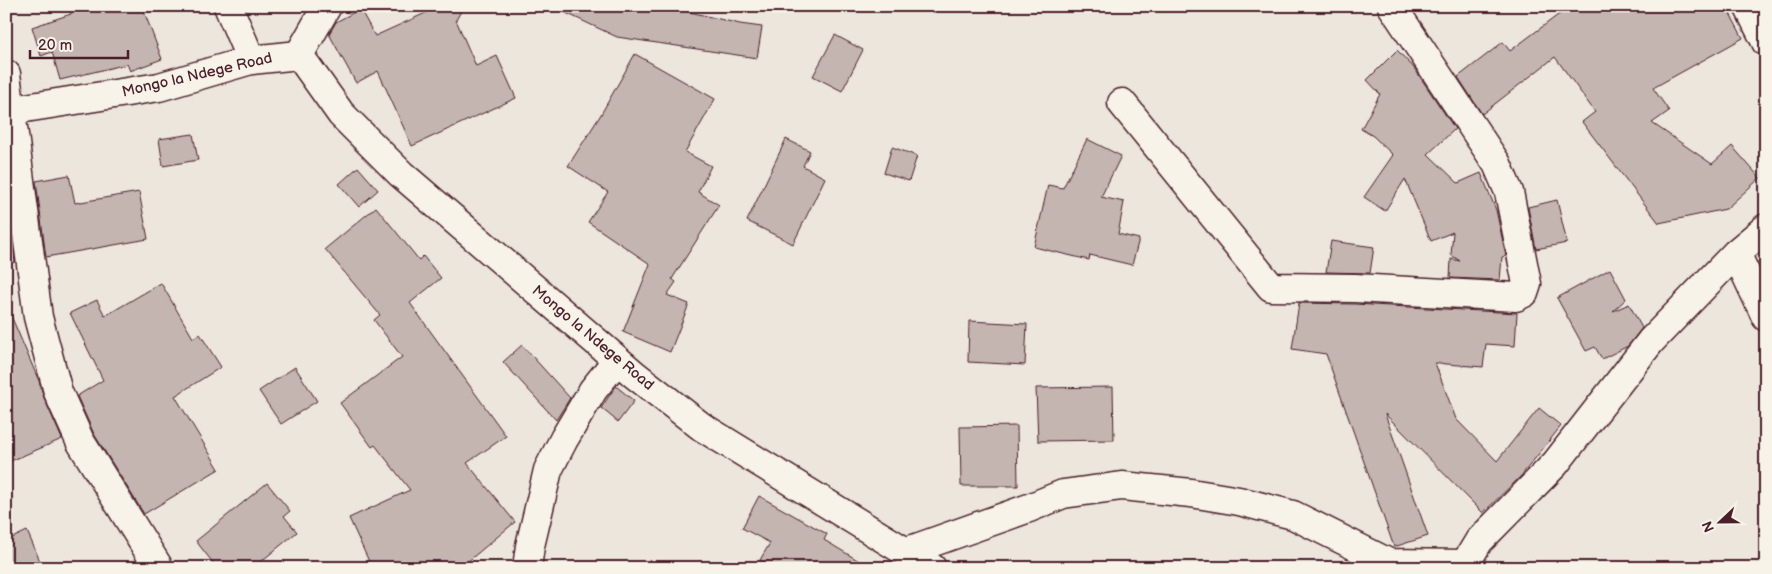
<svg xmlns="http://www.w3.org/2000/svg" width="1772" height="574" viewBox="0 0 1772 574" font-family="'Balsamiq Sans',sans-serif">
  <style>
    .building { fill: #c4b5b0; stroke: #4a1f2b }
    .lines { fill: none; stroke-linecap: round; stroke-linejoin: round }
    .street-casing { stroke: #4a1f2b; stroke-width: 31 }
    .secondary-casing { stroke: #4a1f2b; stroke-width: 31 }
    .street { stroke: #f7f3e8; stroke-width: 28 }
    .secondary { stroke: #f7f3e8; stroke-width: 28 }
    .labels { text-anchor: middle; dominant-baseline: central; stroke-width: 4.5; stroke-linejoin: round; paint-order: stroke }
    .street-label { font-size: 15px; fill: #4a1f2b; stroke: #f7f3e8 }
  </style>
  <rect width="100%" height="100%" fill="#ece6dd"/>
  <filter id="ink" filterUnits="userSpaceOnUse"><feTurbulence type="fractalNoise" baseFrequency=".02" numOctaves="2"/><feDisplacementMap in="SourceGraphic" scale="10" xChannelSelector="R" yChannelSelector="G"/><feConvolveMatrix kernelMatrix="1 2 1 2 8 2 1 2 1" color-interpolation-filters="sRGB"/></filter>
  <g filter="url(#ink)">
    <path class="building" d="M69,6H142L162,59L130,71L127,64L60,80L52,52L41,56L32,27L71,14Z
      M441,6H464L456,20L476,66L497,56L516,98L412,146L378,71L356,83L329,34L336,22L360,9L375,36Z
      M551,6H665L740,24L762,27L757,58L617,37Z
      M1570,6H1726L1743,38L1653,88L1669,111L1652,123L1712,164L1732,146L1760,178L1726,209L1659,223L1582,122L1595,112L1555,57L1482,114L1458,77L1503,42L1510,51Z
      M835,35L863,50L842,91L813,76Z
      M1397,50L1414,68L1455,129L1428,154L1458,183L1481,173L1496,210L1506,256L1502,257L1500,280L1450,278L1451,259L1460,261L1451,255L1453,232L1431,241L1405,179L1385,211L1364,197L1393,155L1373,136L1361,129L1380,94L1367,80Z
      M635,54L715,99L685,152L711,166L698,192L719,205L672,279L676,282L667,295L689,304L670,352L623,332L650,264L588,222L608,192L568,166L600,116Z
      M193,134L198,160L163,166L159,139Z
      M786,139L810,151L803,166L825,178L793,244L747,221Z
      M1087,139L1121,156L1101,197L1124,202L1118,234L1139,239L1132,265L1090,255L1089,260L1034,247L1048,185L1063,188Z
      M892,147L917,156L909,181L884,173Z
      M358,167L378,190L359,207L339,184Z
      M69,175L75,203L139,192L148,239L46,257L36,181Z
      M6,196L15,262L6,264Z
      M1557,200L1567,243L1536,249L1528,207Z
      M376,207L419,260L423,256L441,278L410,303L506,436L467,463L515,522L460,568H372L349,518L410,490L375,445L372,447L340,403L402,357L374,320L380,315L325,249Z
      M1331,241L1374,247L1370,273L1326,272Z
      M1610,269L1626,299L1613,311L1629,304L1642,328L1628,346L1602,359L1595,347L1586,351L1557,298Z
      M161,283L193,338L200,334L221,367L175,396L219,469L144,514L94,434L77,396L103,380L70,313L97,300L105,316Z
      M1299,303L1354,304L1517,313L1515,346L1486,344L1483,367L1435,363L1456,419L1497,461L1539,408L1561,426L1521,476L1483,513L1385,414L1428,536L1394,547L1326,354L1292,349Z
      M6,304L39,381L44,398L62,439L6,463Z
      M969,321L1027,324L1025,365L968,362Z
      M522,345L570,398L556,420L503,362Z
      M295,367L317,401L281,424L259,391Z
      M616,386L634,401L618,422L601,408Z
      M1113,387L1114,440L1038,441L1036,388Z
      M1017,426L1018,486H961L960,427Z
      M267,483L290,511L284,516L297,532L253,568H217L196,541Z
      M759,496L827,534L824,540L871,568H773L760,560L770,543L742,528Z
      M27,531L43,568H6V541Z"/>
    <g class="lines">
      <defs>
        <path id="street" d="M228,6L251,60
          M1748,6L1766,42
          M299,55L327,6
          M6,74L38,317L58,392L80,441L159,568
          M1122,103L1271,287L1355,288L1516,297L1524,293L1527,284L1509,192L1497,164L1392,6
          M1736,253L1766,317
          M905,552L1029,508L1063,494L1122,486L1191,493L1239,501L1293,515L1389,563L1465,564
          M527,568L530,546L548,470L564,439L593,390L617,360
          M1465,568V564L1479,541L1555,464L1651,341L1736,253L1766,228"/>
        <path id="secondary" d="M6,111L159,87L251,60L299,55L341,114L401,174L635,375L702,427L932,568"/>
      </defs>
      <use href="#street" class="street-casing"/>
      <use href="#secondary" class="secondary-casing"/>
      <use href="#street" class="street"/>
      <use href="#secondary" class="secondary"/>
    </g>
  </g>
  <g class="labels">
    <g class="street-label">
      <text transform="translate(197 75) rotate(-13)">Mongo la Ndege Road</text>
      <text transform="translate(593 338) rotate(40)">Mongo la Ndege Road</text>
    </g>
  </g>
  <rect width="1772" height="574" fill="none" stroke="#f7f3e8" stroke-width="25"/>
  <rect x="12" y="12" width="1747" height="549" fill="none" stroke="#4a1f2b" stroke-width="2" filter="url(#ink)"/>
  <g transform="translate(1720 522) rotate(248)" stroke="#f7f3e8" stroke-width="4" paint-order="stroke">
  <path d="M0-4L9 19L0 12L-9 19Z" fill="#4a1f2b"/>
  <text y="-8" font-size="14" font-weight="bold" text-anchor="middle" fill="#4a1f2b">N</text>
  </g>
  <path d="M30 50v8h98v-8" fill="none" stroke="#4a1f2b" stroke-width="2.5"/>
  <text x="38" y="50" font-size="15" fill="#4a1f2b" stroke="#f7f3e8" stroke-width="4" paint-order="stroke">20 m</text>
</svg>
